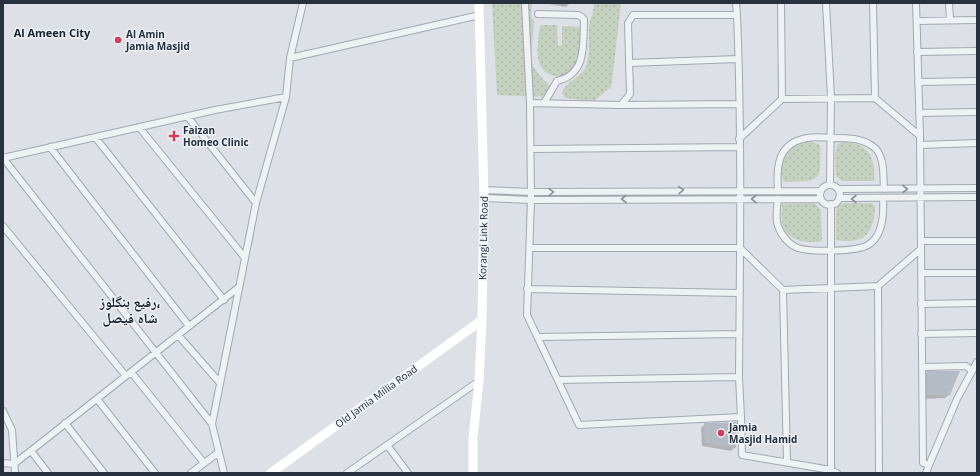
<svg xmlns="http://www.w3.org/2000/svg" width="980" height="476" viewBox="0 0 980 476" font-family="'Open Sans','Noto Naskh Arabic',sans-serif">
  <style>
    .grass { fill: url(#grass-dots) }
    .shadow { fill: #0003 }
    .building { fill: #b4bbc4 }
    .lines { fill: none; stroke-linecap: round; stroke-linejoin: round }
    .street-casing { stroke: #a2a8b1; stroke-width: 8 }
    .street { stroke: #eff2f5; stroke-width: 6 }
    .secondary { stroke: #fff; stroke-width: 9 }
    .oneway { stroke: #8a919a }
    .poi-dot { fill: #d13d5b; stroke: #ecf0f5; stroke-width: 1.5 }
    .labels { text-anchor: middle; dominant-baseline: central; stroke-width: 3; stroke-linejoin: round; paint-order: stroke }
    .poi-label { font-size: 10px; font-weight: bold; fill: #26303e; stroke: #ecf0f5; text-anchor: start }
    .street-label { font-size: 10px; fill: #26303e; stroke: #ecf0f5 }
    .neighbourhood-label { font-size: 11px; font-weight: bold; fill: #18212e; stroke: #ecf0f5 }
    .district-label { font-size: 14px; font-weight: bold; fill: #18212e; stroke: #ecf0f5 }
  </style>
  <defs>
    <pattern id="grass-dots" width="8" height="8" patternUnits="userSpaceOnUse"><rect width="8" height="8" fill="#c4d1be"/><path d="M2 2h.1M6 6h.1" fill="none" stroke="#a8b4a4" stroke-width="1.8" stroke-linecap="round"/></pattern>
  </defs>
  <rect width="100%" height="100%" fill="#dde1e7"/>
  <path class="grass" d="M492,3H532L531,18L534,20L531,60C535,75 547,81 555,92L553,97L497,95Z
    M594,3H621L612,82L611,87L594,101L565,98L562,93C565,82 579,79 585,68C592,54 587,36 590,21C592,15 594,10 594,3Z
    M540,25H557L558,46L562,45V26L581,27C580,38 581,51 578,61C573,79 548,82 540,65C535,54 539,36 540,25Z
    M810,141L820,145C821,183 822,181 784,182C775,162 790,144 810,141Z
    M843,142C868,143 876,157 874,181H842L836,176L835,156L837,144Z
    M814,203L821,210L822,241C808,244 786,242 782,223C781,217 782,210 782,204Z
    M844,203H872L875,207C874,233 864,245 836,240V212L837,207Z"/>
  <path class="shadow" d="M543,3H570L566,7Z
    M927,372L950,394L945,398L923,399V376Z
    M705,424L735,447L731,451L702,446L701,428Z"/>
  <path class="building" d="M927,371H960L950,395H927Z
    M737,422L736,448L705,443L704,423Z"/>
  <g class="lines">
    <defs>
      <path id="street" d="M525,3L530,103
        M736,3L737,15H633L628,23L630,94L621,105L530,103L531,200L527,315L579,425L741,417L742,455L831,470L837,473
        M781,3L782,99
        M826,3L831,97L830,185
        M873,3L875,98
        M916,3L920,136
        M949,3L950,20
        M538,14L578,15L582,17L584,20C583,45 587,74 557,81L544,103
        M737,15C742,135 740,256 739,377
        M917,21L977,20
        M917,52L977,51
        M290,58L480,15
        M629,63L738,59
        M918,82L977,81
        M621,105L739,104
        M919,113L977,112
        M187,116L256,203
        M139,127L245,258
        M95,137L224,300
        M739,139L782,99L875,98L920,136L923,463L929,465L926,473
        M920,145L977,143
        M50,147L189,326
        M531,149L739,147
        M3,158L212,424
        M3,158L215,110L286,97
        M820 195a10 10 0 1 1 20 0a10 10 0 1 1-20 0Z
        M838,189L977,188
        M484,190L531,192L821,191
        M778,190C776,166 778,143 807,138C815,136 825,138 834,138C849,138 863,138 875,148C885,158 883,176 884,189
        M484,198L531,200L821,199
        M839,198L977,197
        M778,199C777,207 775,219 778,226C781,235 789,245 798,248C811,252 856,252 868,245C883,236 884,214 883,198
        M831,204V470
        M3,226L126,376
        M922,241H977
        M530,248H740L783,290
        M921,273H977
        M878,286L921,249
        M527,289L738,293
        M921,304L977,303
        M921,334L977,333
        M178,335L220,383
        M539,337L739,334
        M923,367L966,366L971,370
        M131,372L204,463
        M558,380L739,377L741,417
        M97,399L155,473
        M3,411L12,430L15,473
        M65,423L104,473
        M387,445L408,473
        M31,451L48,473
        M787,462L783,290L878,286L879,473
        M3,463L14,464L239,287
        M929,465L957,399L977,362
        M191,473L219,452
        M224,473L212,424L256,203L286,97L290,58L303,3
        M347,473L479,381"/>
    </defs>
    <use href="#street" class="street-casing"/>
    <use href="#street" class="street"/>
    <path class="secondary" d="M271,473L482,320
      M473,473V438L479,381L482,320L484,198L479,3"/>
  </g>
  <defs><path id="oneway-chevron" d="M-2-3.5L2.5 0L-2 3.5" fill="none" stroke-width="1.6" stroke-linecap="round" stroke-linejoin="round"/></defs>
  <g class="oneway">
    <use href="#oneway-chevron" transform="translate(905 189)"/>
    <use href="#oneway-chevron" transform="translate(681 190) rotate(-1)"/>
    <use href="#oneway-chevron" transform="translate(551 192) rotate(-1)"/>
    <use href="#oneway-chevron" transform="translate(624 199) rotate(180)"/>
    <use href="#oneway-chevron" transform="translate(754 199) rotate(-180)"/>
    <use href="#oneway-chevron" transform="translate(854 199) rotate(180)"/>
  </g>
  <g class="poi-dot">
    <circle cx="118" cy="40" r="4"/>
    <path d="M172 130h4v4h4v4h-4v4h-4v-4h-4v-4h4z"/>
    <circle cx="721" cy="433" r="4"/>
  </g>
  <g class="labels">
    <g class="poi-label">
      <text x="126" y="34">Al Amin<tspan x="126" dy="12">Jamia Masjid</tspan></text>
      <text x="183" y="130">Faizan<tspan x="183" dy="12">Homeo Clinic</tspan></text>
      <text x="729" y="427">Jamia<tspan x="729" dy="12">Masjid Hamid</tspan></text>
    </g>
    <g class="street-label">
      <text transform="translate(483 238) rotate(-89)">Korangi Link Road</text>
      <text transform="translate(376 396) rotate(-36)">Old Jamia Millia Road</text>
    </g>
    <g class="neighbourhood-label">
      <text x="52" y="32">Al Ameen City</text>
    </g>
    <g class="district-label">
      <text x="130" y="301">رفیع بنگلوز،<tspan x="130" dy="16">شاہ فیصل</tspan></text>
    </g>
  </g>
  <rect width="980" height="476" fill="none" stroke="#26303e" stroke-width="8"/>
</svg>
